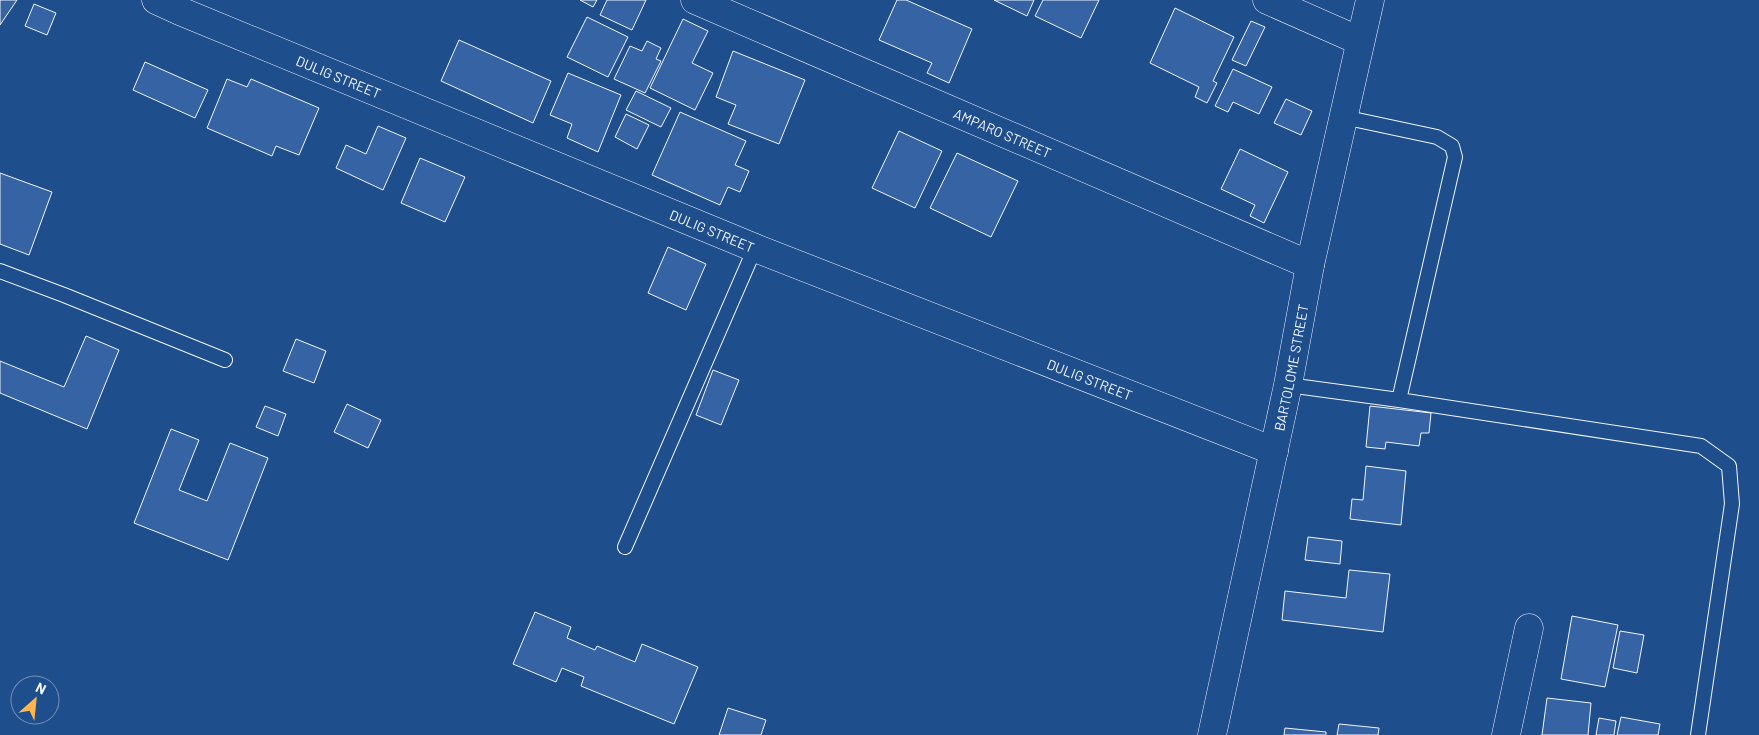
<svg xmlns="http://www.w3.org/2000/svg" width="1759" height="735" viewBox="0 0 1759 735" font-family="Barlow,sans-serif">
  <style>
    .building { fill: #3563a3; stroke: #f2f6ff }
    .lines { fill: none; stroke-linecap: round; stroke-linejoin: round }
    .lane-casing { stroke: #f2f6ff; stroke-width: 16 }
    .street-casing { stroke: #f2f6ff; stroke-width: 29 }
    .secondary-casing { stroke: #f2f6ff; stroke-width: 29 }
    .lane { stroke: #1f4e8c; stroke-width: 14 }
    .street { stroke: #1f4e8c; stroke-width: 28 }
    .secondary { stroke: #1f4e8c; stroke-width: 28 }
    .labels { text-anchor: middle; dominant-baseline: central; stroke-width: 4; stroke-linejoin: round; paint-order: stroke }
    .street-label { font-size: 14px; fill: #f2f6ff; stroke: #1f4e8c }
  </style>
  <rect width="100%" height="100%" fill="#1f4e8c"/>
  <path class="building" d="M0,0H17L0,25Z
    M580,0H597L593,7Z
    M607,0H646L632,30L600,15Z
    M897,0H906L972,29L949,83L927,73L932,63L879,40Z
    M994,0H1034L1027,16Z
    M1043,0H1099L1081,38L1035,16Z
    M34,4L56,13L47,35L25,26Z
    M1175,8L1234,37L1213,81L1217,83L1207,103L1195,97L1199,87L1150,63Z
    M587,17L628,37L608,77L567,57Z
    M683,19L708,31L692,63L713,73L695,110L650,88Z
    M1251,21L1265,27L1246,66L1232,60Z
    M459,40L551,81L533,123L441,81Z
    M647,41L661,48L656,59L661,61L645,93L614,79L630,46L642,51Z
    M733,51L805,80L779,144L728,124L736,105L716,97Z
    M145,62L208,90L195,118L133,90Z
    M1233,69L1272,87L1259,114L1233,102L1228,112L1215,106Z
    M568,73L621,95L598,152L567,138L572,124L550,115Z
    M227,79L247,87L251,79L319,108L299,155L276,146L272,156L207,128Z
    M636,91L671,108L661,127L626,110Z
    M1286,99L1312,111L1301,135L1274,123Z
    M680,112L746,141L735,165L749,171L740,192L728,187L720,205L652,175Z
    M626,114L649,125L637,149L615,137Z
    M378,126L406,138L383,190L336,168L346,145L366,154Z
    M899,131L942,151L915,208L872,188Z
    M1240,149L1288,172L1264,223L1250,216L1255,205L1221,189Z
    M957,153L1018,181L991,237L930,208Z
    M420,158L465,177L445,222L401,203Z
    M0,173L52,192L29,255L0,244Z
    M668,247L706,264L686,310L648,293Z
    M86,336L119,350L87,429L0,393V361L64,387Z
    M296,339L326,351L314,383L283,371Z
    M713,370L739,380L721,425L696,415Z
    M347,404L381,420L368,448L334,432Z
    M265,406L286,414L278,436L256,427Z
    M1370,406L1431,413L1429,433H1421L1419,446L1386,442L1385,449L1366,447Z
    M171,429L199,440L179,490L207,501L230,443L268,458L228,560L134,523Z
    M1366,466L1406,471L1401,525L1350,519L1352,499L1363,500Z
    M1308,537L1342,541L1340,564L1305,560Z
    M1349,570L1390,574L1383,632L1282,620L1285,591L1346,598Z
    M535,612L571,627L567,638L595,650L597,646L635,662L642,644L698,667L674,724L581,686L584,677L562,668L556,682L513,664Z
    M1572,616L1618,625L1605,687L1561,679Z
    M1620,631L1644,635L1637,673L1613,668Z
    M1547,698L1591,703L1588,735H1542Z
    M728,708L766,720L761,735H719Z
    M1621,717L1660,724L1658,735H1617Z
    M1599,718L1616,721L1614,735H1596Z
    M1339,724L1379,728L1378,735H1337Z
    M1285,728L1326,732V735H1284Z"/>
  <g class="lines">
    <defs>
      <path id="lane" d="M1343,117L1437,137L1452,146L1455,157L1399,400
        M0,271L64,295L225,360
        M1288,385L1399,400L1701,446L1729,466L1732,504L1698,735
        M625,547L755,248"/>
      <g id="street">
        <path id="s1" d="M156,0L180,11L755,248L1274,451"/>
        <path id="s2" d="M695,0L1310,265"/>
        <path d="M1267,0L1360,41"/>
        <path d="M1506,735L1529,628"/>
      </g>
      <g id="secondary">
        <path id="s3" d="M1212,735L1288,385L1310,265L1370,0"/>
      </g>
    </defs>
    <use href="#lane" class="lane-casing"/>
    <use href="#street" class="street-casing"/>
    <use href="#secondary" class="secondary-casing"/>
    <use href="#lane" class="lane"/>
    <use href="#street" class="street"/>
    <use href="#secondary" class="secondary"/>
  </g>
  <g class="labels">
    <g class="street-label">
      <text stroke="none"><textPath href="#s1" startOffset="198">DULIG STREET</textPath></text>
      <text stroke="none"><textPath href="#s2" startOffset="335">AMPARO STREET</textPath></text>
      <text stroke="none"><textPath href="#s1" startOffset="602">DULIG STREET</textPath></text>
      <text stroke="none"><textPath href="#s3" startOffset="376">BARTOLOME STREET</textPath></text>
      <text stroke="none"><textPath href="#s1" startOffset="1008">DULIG STREET</textPath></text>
    </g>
  </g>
  <g transform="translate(35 700) rotate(27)"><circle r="24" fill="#1f4e8c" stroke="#7391ba"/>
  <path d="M0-4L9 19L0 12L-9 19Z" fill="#ffb74d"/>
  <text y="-8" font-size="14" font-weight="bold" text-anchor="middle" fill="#f2f6ff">N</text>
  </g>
</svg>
